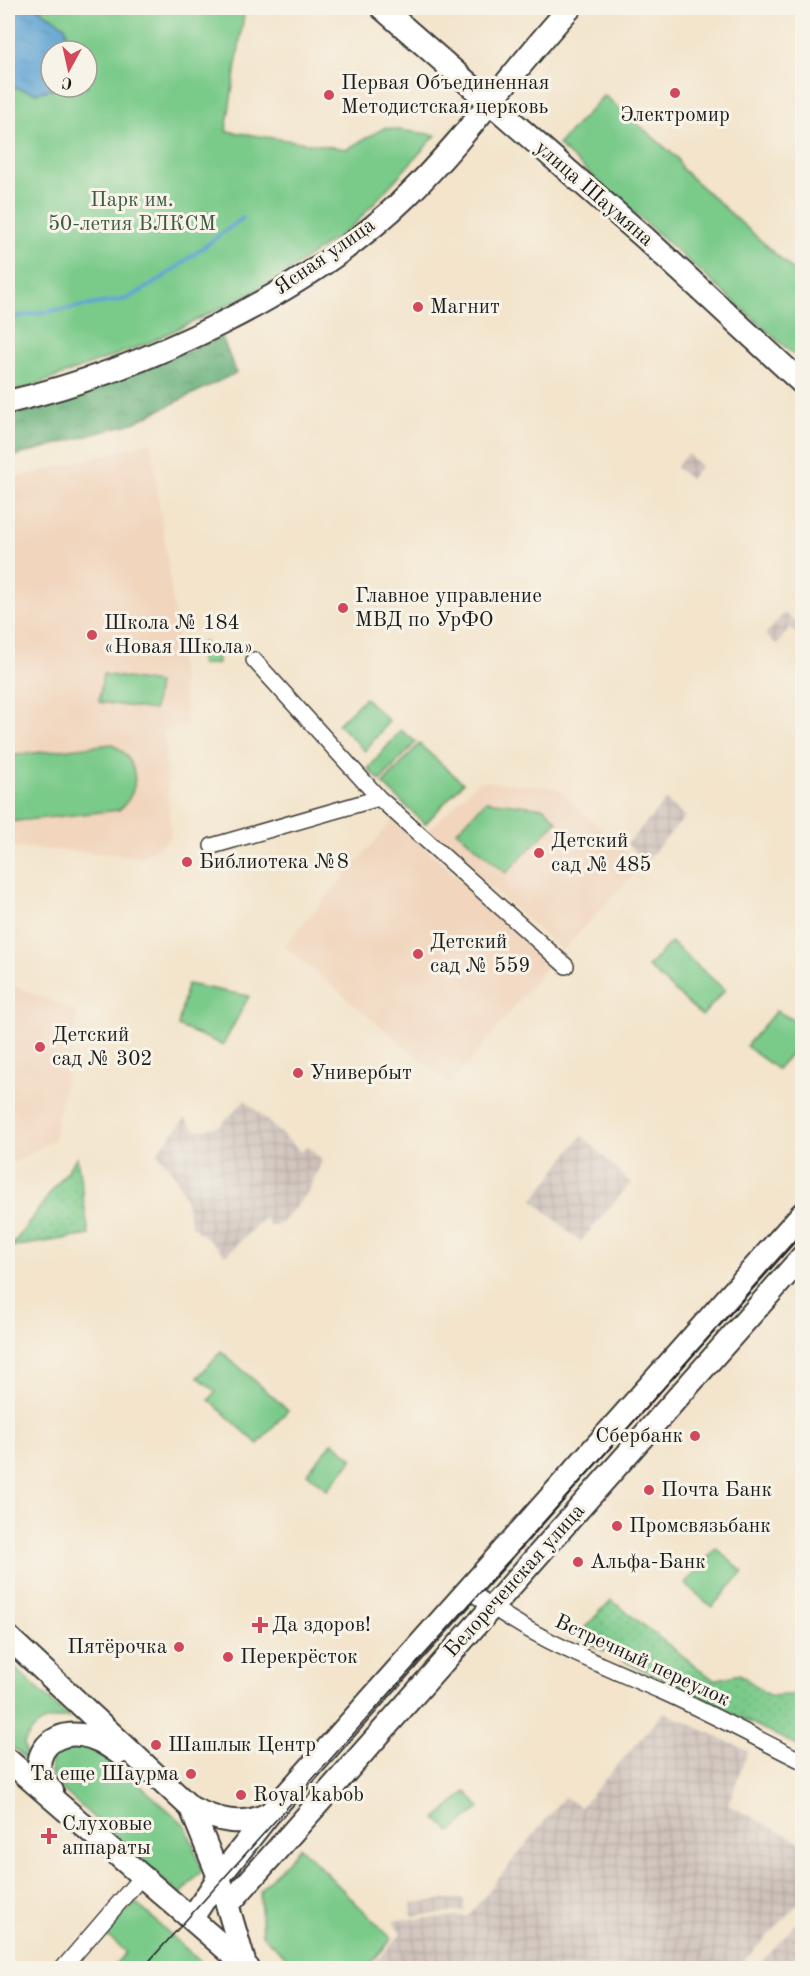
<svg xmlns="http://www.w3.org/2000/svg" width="810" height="1976" viewBox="0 0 810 1976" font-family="'Old Standard TT',serif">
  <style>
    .built { fill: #f1d5bd }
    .industrial { fill: url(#industrial-grid) }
    .grass { fill: url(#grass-dots); stroke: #4b7353; stroke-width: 1.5 }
    .forest { fill: url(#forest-crowns); stroke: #406549; stroke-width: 1.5 }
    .green { fill: #7aca8a; stroke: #4b7353; stroke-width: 1.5; fill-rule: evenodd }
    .water { fill: url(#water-ripples); stroke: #3e6078; stroke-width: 1.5 }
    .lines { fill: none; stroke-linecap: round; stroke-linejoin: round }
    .stream { stroke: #60a4d4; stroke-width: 4 }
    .street-casing { stroke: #3c3a36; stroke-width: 18 }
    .secondary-casing { stroke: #3c3a36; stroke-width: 26 }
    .street { stroke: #fff; stroke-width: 15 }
    .secondary { stroke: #fff; stroke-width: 22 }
    .tram { stroke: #1c1c1c; stroke-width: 1.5 }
    .poi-dot { fill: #d1495b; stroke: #f7f3e8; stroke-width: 2 }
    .labels { text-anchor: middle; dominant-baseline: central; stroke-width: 6; stroke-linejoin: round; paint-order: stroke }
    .poi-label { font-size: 21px; fill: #1c1c1c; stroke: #f7f3e8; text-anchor: start }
    .street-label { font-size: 21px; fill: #1c1c1c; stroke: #f7f3e8 }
    .park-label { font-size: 21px; fill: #3d5942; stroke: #f7f3e8 }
  </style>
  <defs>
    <pattern id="industrial-grid" width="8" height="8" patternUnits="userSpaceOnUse" patternTransform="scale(1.5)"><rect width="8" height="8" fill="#cec1ba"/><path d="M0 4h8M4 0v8" fill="none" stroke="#b0a59f"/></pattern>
    <pattern id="grass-dots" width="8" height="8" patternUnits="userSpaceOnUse" patternTransform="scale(1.5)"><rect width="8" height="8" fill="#7aca8a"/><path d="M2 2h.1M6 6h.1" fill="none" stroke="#69ad76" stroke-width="1.8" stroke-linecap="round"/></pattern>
    <pattern id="forest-crowns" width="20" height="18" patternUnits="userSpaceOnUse" patternTransform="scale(1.5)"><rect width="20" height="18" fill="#63ae76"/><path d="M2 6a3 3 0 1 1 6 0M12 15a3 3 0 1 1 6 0" fill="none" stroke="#518d60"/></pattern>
    <pattern id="water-ripples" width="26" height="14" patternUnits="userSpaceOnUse" patternTransform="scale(1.5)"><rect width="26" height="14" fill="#60a4d4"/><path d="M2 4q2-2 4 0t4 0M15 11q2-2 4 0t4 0" fill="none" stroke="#4e85ab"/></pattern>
  </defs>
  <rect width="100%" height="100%" fill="#f7f3e8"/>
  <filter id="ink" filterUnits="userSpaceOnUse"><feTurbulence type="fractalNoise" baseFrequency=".0167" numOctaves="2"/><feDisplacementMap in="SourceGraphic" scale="12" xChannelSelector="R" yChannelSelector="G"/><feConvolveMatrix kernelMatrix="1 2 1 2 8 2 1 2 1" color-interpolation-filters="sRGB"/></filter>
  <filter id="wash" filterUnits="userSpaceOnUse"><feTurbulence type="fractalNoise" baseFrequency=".008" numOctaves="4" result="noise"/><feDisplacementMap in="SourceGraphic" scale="24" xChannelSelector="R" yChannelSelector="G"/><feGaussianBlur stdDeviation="1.35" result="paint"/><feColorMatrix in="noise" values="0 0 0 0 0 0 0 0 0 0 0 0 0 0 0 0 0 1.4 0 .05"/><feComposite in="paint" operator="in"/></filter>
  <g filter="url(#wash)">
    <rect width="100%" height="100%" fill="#f3e4cb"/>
    <path class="built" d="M151,442L172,595L187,726L164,731L171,838L143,856L8,847V480Z
      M479,781L557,788L641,867L562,951L428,831Z
      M394,819L550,963L451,1085L284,946Z
      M8,983L78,1012L54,1140L14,1163L8,1157Z"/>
    <path class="industrial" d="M687,454L701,466L690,479L676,467Z
      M784,613L796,622L802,614V638L790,628L777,644L765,635Z
      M666,800L685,817L646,861L627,844Z
      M245,1100L301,1152L308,1146L322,1161L308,1193L280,1224L270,1226L265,1217L226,1255L191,1225L185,1197L174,1174L157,1152L185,1119L196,1130L220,1126Z
      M582,1135L631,1183L580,1242L533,1200Z
      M664,1712L748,1751L728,1805L802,1843V1900L737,1968H370L401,1934L393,1920L468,1916L564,1797L581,1807Z
      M463,1898L465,1911L412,1916L411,1903Z
      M802,1917V1968H756Z"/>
    <path class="grass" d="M77,1157L89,1235L11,1247Z
      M611,1600L714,1680L740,1674L769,1696L802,1694V1748L576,1637Z"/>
    <path class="forest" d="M222,337L236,373L133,423L8,458V415L39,409Z"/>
    <path class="green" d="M8,8H245L226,131L347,149L384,128L436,135L354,225L265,287L146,344L29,387L8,392ZM51,51H87V87H51Z
      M604,95L677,158L682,169L802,278V362L558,145Z
      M203,642L217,650L218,663L202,665L197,653Z
      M103,674L158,683L154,710L99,702Z
      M365,698L389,721L365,751L338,724Z
      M401,730L416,742L380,781L368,769Z
      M112,744C138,759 143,789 119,810L8,822V756Z
      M419,744L463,783L425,824L383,784Z
      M486,801L545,808L557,821L506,873L457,831Z
      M671,942L725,990L702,1016L648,967Z
      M187,984L249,996L223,1045L178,1026Z
      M776,1011L802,1024V1041L777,1069L746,1046Z
      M221,1351L288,1410L258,1444L209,1400L216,1392L198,1377Z
      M333,1442L353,1459L327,1490L307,1473Z
      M716,1548L743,1572L712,1607L685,1584Z
      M8,1661L69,1718C46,1718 35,1722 24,1743L27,1760L8,1743Z
      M64,1742L93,1744L186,1826L202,1870L180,1895L54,1782C47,1763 50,1755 64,1742Z
      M466,1792L480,1808L451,1832L436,1819Z
      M300,1847L392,1939L366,1968H298L262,1935L260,1890Z
      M135,1902L207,1968H112L126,1952L106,1935Z"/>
    <path class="water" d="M37,8L65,26L71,51H51V87L60,88L36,93L8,86V10Z"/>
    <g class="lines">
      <path class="stream" d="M8,318L127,299L158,281L243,218"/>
    </g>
  </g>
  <g filter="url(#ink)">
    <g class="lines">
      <defs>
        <path id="street" d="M254,660L379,798
          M212,846L379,798L566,966
          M469,1590C528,1637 595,1662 663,1692C710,1713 756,1738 802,1761
          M63,1968L142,1876"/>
        <path id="secondary" d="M382,8L645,238L802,383
          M8,402C143,370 307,294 407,196C466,138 514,69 570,8
          M8,1637L191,1808C218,1821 241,1827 269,1814
          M8,1760L248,1968
          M52,1791C24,1765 46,1730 81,1735C96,1737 107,1745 119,1753
          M191,1808L219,1877L245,1965
          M228,1905L802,1257
          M192,1918L219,1877L269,1814L802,1214"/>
      </defs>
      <use href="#street" class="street-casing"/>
      <use href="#secondary" class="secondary-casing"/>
      <use href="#street" class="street"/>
      <use href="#secondary" class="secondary"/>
      <path class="tram" d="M143,1968L802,1234"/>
    </g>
  </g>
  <g class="poi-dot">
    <circle cx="675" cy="93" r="6"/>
    <circle cx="329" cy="95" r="6"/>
    <circle cx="418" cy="307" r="6"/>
    <circle cx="343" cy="608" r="6"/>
    <circle cx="92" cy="635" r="6"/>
    <circle cx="539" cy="853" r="6"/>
    <circle cx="187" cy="862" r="6"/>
    <circle cx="418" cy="954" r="6"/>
    <circle cx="40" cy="1047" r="6"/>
    <circle cx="298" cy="1073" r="6"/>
    <circle cx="695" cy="1436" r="6"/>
    <circle cx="649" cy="1490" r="6"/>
    <circle cx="617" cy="1526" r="6"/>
    <circle cx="578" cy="1562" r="6"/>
    <path d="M257 1616h6v6h6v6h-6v6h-6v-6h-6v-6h6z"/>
    <circle cx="179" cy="1647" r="6"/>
    <circle cx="228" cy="1657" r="6"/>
    <circle cx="156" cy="1745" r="6"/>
    <circle cx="191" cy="1774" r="6"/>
    <circle cx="241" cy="1795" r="6"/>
    <path d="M46 1827h6v6h6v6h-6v6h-6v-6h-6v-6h6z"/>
  </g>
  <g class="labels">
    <g class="poi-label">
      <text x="341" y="83">Первая Объединенная<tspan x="341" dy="24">Методистская церковь</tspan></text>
      <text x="675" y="115" text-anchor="middle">Электромир</text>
      <text x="430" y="307">Магнит</text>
      <text x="355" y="596">Главное управление<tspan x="355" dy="24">МВД по УрФО</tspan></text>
      <text x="104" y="623">Школа № 184<tspan x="104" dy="24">«Новая Школа»</tspan></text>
      <text x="551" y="841">Детский<tspan x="551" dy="24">сад № 485</tspan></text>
      <text x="199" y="862">Библиотека №8</text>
      <text x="430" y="942">Детский<tspan x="430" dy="24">сад № 559</tspan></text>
      <text x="52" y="1035">Детский<tspan x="52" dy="24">сад № 302</tspan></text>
      <text x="310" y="1073">Универбыт</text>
      <text x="683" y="1436" text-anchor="end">Сбербанк</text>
      <text x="661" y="1490">Почта Банк</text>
      <text x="629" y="1526">Промсвязьбанк</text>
      <text x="590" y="1562">Альфа-Банк</text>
      <text x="272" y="1625">Да здоров!</text>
      <text x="167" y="1647" text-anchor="end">Пятёрочка</text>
      <text x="240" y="1657">Перекрёсток</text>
      <text x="168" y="1745">Шашлык Центр</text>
      <text x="179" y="1774" text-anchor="end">Та еще Шаурма</text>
      <text x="253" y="1795">Royal kabob</text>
      <text x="62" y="1824">Слуховые<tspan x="62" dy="24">аппараты</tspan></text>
    </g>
    <g class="street-label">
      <text transform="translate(594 194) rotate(41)">улица Шаумяна</text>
      <text transform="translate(325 257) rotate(-35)">Ясная улица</text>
      <text transform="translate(515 1581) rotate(-48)">Белореченская улица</text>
      <text transform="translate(642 1661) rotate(25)">Встречный переулок</text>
    </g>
    <g class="park-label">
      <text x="132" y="200">Парк им.<tspan x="132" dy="24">50-летия ВЛКСМ</tspan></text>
    </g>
  </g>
  <rect width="810" height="1976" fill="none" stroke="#f7f3e8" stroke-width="30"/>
  <g transform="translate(69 69) rotate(188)"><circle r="28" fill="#f7f3e8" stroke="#9f9d96" stroke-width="1.5"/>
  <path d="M0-4.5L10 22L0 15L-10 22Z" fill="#d1495b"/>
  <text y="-9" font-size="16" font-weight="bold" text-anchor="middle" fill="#1c1c1c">С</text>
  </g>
</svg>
